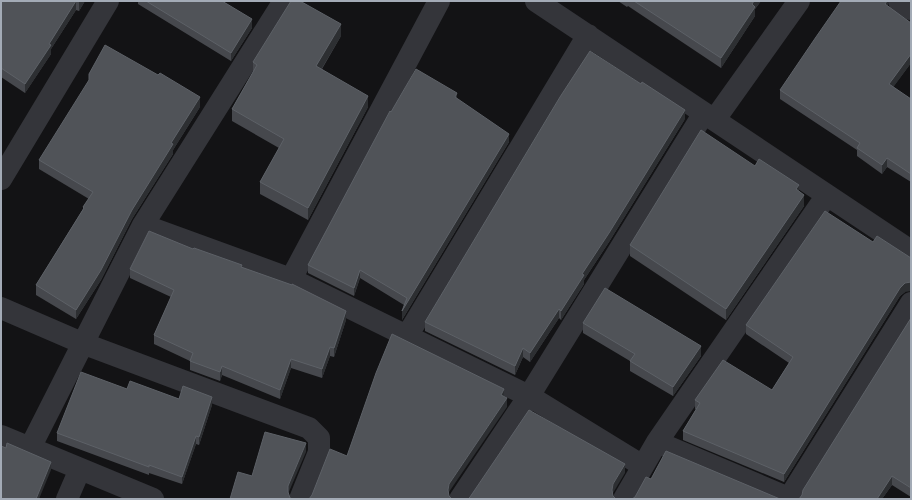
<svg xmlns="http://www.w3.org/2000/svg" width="912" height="500" viewBox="0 0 912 500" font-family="Arial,sans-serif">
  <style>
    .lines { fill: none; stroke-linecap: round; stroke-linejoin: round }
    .minor { stroke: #34353a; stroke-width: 22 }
    .wall { fill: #46484d }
    .shaded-wall { fill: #2d2f32 }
    .building { fill: #505358; stroke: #5d6167 }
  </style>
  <rect width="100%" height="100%" fill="#131315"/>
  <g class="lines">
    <path class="minor" d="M536,1L911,251
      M899,1L911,9
      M715,119L799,1
      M1,179L108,1
      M143,225L291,279L529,396L643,466
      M291,279L439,1
      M1,308L82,343L309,428L319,438V452L300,499
      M407,336L588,35
      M1,436L153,499
      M657,442L791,499
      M30,448L143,225L284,1
      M789,498L911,303
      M67,499L80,469
      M460,499L529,396L704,113
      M624,499L657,442L827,195"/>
  </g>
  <path class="wall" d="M1,1H85L79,11L76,10L51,49V54L25,93L1,77Z
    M138,1H222L252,28L231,61L138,4Z
    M618,1H761L755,9V16L721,68L628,6L627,7Z
    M888,1V6L911,23V63L893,87L911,99V182L887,167L882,174L857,156V150L780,99V90Z
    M341,36L322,69L368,107L308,220L260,194V182L279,148L232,121V109L253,72V62Z
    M457,99L509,142L402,320L404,305L360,278L354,296L308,273V265L391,112Z
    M200,107L173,150V154L132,219L101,280L76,319L36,295V285L83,209V207L89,199L39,169V160Z
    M685,119L609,242L584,280V284L561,320L559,318L530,362L523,357L515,375L425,331V322Z
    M755,166L799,191L804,206L726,320L630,256V245Z
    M873,242L905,292L900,296L784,482L683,440V431L696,409H695V400L772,390L789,363L746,334V325Z
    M193,249L242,267L346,320L334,357L330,356L322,378L291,368L280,399L222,375L220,381L190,370V361L154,344V335L171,297L130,278V269Z
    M911,318V497L892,485L882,499H799L802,495Z
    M583,323L701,356L673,396L630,371V361L583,333Z
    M127,389L212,405L199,445L196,444L182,484L149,473V475L57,441V433Z"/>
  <path class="shaded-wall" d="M76,1V10L51,49V54L25,93V84L49,44Z
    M79,1H85L79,11Z
    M754,1H761L755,9V16L721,68V58Z
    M887,1H888V7L885,4Z
    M252,19V28L231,61V53Z
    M341,24V36L316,78V66Z
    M911,54V63L889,93V84Z
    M457,93V101L455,97Z
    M368,96V107L308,220V208Z
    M200,97V107L173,150V154L132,219L101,280L76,319V310L132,210L171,143Z
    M685,110V119L609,242L584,280V284L561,320V311L582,274Z
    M509,134V142L402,320V311Z
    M887,158V167L882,174V165Z
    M799,185V196L796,189Z
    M804,195V206L726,320V309Z
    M360,270V278L354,296V288Z
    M911,282V291L905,292L900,296L784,482V474L900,288L905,283Z
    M559,309V318L530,362V353Z
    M346,311V320L334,357V348Z
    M701,346V356L673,396V387Z
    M330,347V356L322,378V369Z
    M523,348V357L515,375V366Z
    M291,359V368L280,399V390Z
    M222,366V375L220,381V372Z
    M504,389V398L501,395Z
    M212,397V405L199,445V437Z
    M507,398V407L449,492L448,499V490L449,484Z
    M196,436V444L182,484V477Z
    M306,443V452L288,494V486Z
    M51,462V470L39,499H36Z
    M625,464V473L613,493L612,499V490L613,484Z
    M892,476V485L882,499H877Z"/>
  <path class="building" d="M1,1H76L49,44L51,45L25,84L1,68Z
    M146,1H222L252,19L231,53Z
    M291,1H300L341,24L316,66L368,96L308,208L260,182L284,139L232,109L257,65L253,62Z
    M634,1H754L752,4L755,7L721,58Z
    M841,1H887L885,4L911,23V54L889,84L911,99V174L887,158L882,165L857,148L860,143L780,90L816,37Z
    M105,45L158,75L160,73L200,97L171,143L173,144L132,210L101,270L76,310L36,285L84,208L83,207L93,192L39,160L89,80V74Z
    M590,51L641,84L642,82L685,110L609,233L582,274L584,275L561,311L559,309L530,353L523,348L515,366L425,322L560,97Z
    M416,69L457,93L455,97L509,134L402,311L407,298L360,270L354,288L308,265L390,111L391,112Z
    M701,130L755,166L759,159L799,185L796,189L804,195L726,309L630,245Z
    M825,211L873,242L877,236L911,258V282L905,283L900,288L784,474L683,431L700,403L695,400L723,360L772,390L793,357L746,325Z
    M149,231L193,249L194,248L242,265L241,267L292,285V284L346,311L334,348L330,347L322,369L291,359L280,390L222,366L220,372L190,361L193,353L154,335L174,290L130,269Z
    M605,288L701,346L673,387L630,361L635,354L583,323Z
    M911,318V488L892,476L877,499H799L802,495L803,490Z
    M392,334L504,389L501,395L507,398L449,484L448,490L449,496L452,499H309L312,495L330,449L347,456L376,373Z
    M81,372L127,389L130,381L179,399L183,386L212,397L199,437L196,436L182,477L149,465V467L57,433Z
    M529,410L625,464L613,484L612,490L613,496L616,499H468L470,497Z
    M265,432L306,443L288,486V492L290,498L292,499H230L238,472L252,476Z
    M7,443L51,462L36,499H1V446L6,448Z
    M666,451L780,499H632L635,497L646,477L651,479Z"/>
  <rect width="912" height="500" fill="none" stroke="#a3abb6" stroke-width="4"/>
</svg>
